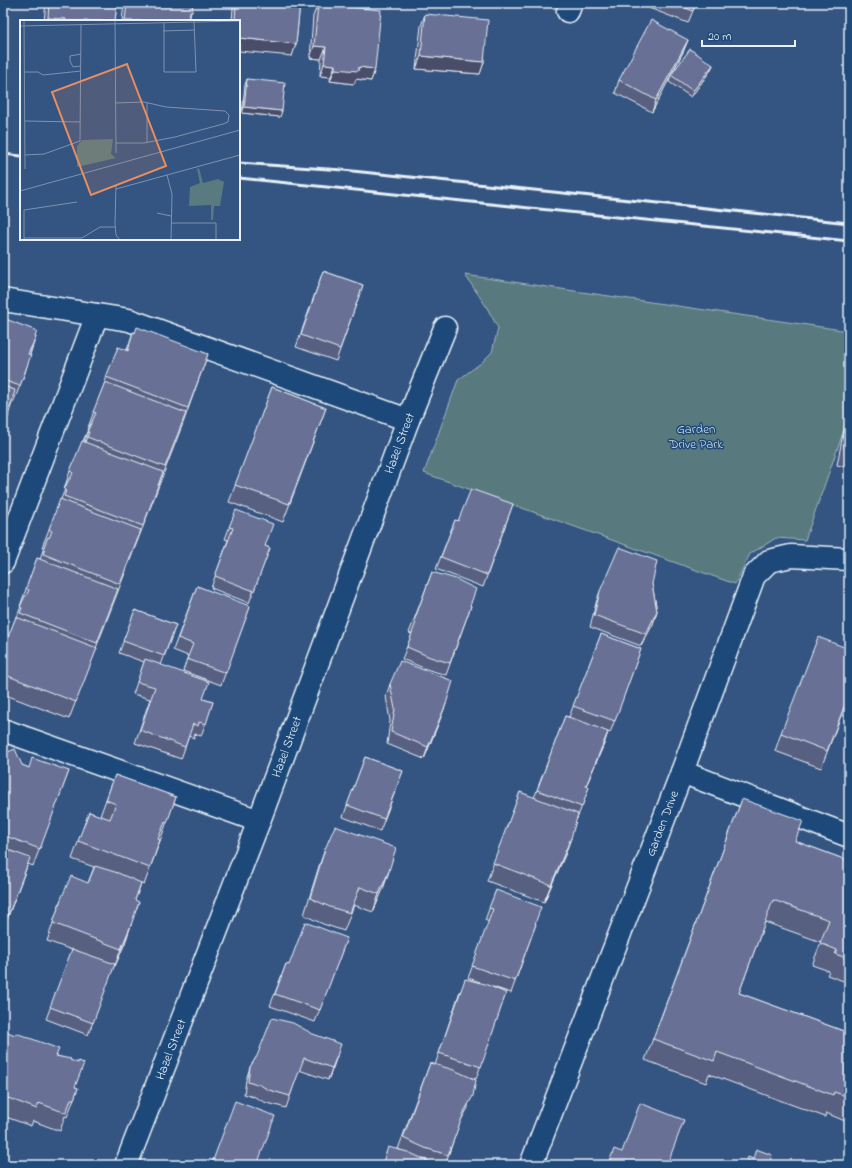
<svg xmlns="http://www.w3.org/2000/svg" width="852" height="1168" viewBox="0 0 852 1168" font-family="'Indie Flower',sans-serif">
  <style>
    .green { fill: #597a7f; stroke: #a0b6bc }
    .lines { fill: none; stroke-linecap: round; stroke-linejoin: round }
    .minor-casing { stroke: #e8f1f8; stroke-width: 25 }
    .minor { stroke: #1f4a7a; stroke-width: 22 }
    .rail { stroke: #e8f1f8; stroke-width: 3 }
    .wall { fill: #596081; stroke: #e8f1f8 }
    .shaded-wall { fill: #484e69; stroke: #e8f1f8 }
    .building { fill: #677096; stroke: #e8f1f8 }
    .labels { text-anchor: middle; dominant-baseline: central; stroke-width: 3; stroke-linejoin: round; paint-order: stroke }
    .park-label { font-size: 13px; fill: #d3dfe6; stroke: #1f4a7a }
    .street-label { font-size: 13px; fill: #e8f1f8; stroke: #1f4a7a }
    .inset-road { fill: none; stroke: #7c93b1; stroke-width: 1 }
    .view { fill: #e88e5f; fill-opacity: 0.15; stroke: #e88e5f; stroke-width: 2 }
    .inset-edge { fill: none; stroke: #e8f1f8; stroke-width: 2 }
  </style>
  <rect width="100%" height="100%" fill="#345482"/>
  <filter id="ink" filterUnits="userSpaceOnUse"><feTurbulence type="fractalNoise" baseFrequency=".025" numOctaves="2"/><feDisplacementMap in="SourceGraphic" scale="8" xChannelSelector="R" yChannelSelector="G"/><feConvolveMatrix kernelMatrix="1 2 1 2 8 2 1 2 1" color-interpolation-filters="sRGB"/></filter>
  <g filter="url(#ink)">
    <path class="green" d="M465,275L849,331V416L805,540L776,538L750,554L735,584L424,473L458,380L481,363L492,352L498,328L486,306Z"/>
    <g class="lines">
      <defs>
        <g id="minor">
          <path d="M568,11L571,3"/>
          <path d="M3,300L129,320L408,420"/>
          <path d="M3,562L97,315"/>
          <path d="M3,730L259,821"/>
          <path d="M682,772L849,836"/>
          <path id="s1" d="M126,1165L259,821L408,420L445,328"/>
          <path id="s2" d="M531,1165L682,772L754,576L769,561L791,556L849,559"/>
        </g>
      </defs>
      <use href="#minor" class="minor-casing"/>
      <use href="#minor" class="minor"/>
      <path class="rail" d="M3,154L21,156
        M239,163L343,170L849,223
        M239,178L849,241"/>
    </g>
    <path class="wall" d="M46,3H117L115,21H44Z
      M124,3H193L189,21H122Z
      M235,3H300L296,44L292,56L239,21H232L233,8Z
      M651,3H696L688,23L649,8Z
      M318,4L375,69L371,81L356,79L354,84L330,81L331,77L320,76L321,59L310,58L313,16Z
      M425,14L484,62L480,74L416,69L421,26Z
      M688,40L683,52L652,112L615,93L619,80Z
      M713,65L710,71L691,97L669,82L671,75Z
      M247,79L280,117L242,113L245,85Z
      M323,271L363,285L336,361L296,347Z
      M3,318L35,337L25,373L13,403H12L3,432Z
      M133,332L208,354L182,426L96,648H97L90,665L69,719L3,694V652L16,617H17L21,606H20L37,558L40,559L44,547H42L65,489H64L70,471L83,441L88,430H87L118,347L127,350Z
      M272,387L326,408L283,522L229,502Z
      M849,403V468L837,465Z
      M513,504L483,587L436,569L455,520L458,521Z
      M236,510L265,546L270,548L249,603L211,588L228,540L225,539Z
      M432,572L470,606H471L446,675L426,669L402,659L412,634L409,633Z
      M652,584L657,611L653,624L641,646L590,627L596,603L600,591Z
      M197,586L250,607L221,685L183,671L188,656L173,650Z
      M135,610L176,625L161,665L203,699L213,702L201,736L195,734L194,738L189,736L181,759L135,743L150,699L133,694L144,662L119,653Z
      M601,634L641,649L610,733L608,732L604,744L586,786L589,787L577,819H576L565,855L544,902L487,881L520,792L534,798L565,716L569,717Z
      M849,649V695L821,768L775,751L781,733Z
      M390,684L441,717L424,759L387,744L390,721L386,696Z
      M3,754L22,765L29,768L69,771L33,866L28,864L3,930Z
      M365,757L403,771L380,831L343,817Z
      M115,775L176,797L144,885L141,884L135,900L131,925L125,943L115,966H114L88,1035L46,1019L72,950L47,941L61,899L88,883L94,867L72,859L89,812L100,816Z
      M742,799L795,841L849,861V983L827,975L829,971L812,965L821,942L765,922L739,993L849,1033V1110L845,1121L826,1113L825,1117L709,1074L706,1083L645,1060Z
      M325,849L389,871L383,889L373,912L354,905L344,931L323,924L304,915L319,866Z
      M496,890L535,924H536L511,993L493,987L506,993L476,1079L469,1077L468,1108L460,1122L445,1165H438L430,1163L398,1149L430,1063L435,1065L460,991L480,982L468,978L489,922L485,920Z
      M347,938L315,1022L270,1006L286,964L289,965Z
      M3,1030L57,1056L70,1060L75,1087L78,1088L67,1117L65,1116L60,1131L33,1121L31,1126L3,1116Z
      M257,1056H337L328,1080L299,1070L286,1108L264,1102L253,1096V1097L244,1094L246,1080L250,1067Z"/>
    <path class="shaded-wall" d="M3,13L7,14L3,25Z
      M48,18L66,19L65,21H46Z
      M239,38L296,44L292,56L239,51Z
      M688,40L683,52L652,112L656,100Z
      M314,46L326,47L321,59L310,58Z
      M421,56L484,62L480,74L416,69Z
      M324,64L335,65L331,77L320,76Z
      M713,65L710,71L691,97L693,91Z
      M359,67L375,69L371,81L356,79L354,84L330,81L335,69Z
      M244,107L282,111L280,117L242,113Z
      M36,337L30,354L22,371L30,350Z
      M87,432H89L82,449H81Z
      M657,611L653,624L641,646L646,634Z
      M446,704L441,717L424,759L428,747Z
      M608,732L604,744L581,798L586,786Z
      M571,838L565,855L544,902L551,885Z
      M389,871L383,889L373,912L379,894Z
      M131,925L125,943L115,966L121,949Z
      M337,1056L333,1068L328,1080L332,1068Z"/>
    <path class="building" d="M3,3H8L7,14L3,13Z
      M49,3H117L115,21H65L66,19L48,18Z
      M127,3H193L192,11H190L189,21H125Z
      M236,3H300L296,44L239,38V21H235Z
      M673,3H696L693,11Z
      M318,4L381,10L375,69L359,67L358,71L335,69V65L324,64L326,47L314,46Z
      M425,14L488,20L484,62L421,56Z
      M651,20L688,40L656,100L619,80Z
      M690,49L713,65L693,91L671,75Z
      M247,79L285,83L282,111L244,107Z
      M323,271L363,285L340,349L301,335Z
      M3,318L37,331L35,337H36L28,354L31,355L20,386L3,380Z
      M137,327L208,354L188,408L106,377L118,347L128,351L133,332L135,333Z
      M105,382L186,413L165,467L87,437L89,432H87L96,413L93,412Z
      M3,386L15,390L10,408L8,407L6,413L9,415L3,431Z
      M272,387L326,408L289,504L235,485Z
      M849,419V449L844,448Z
      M82,441L163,472L143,526L64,496L66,491L64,490L69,479H70L73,473L70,471Z
      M471,489L513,504L487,575L441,557L455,520L458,521Z
      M60,499L141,530L120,584L43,554L45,549H43L48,537L49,538L52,531L49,529Z
      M236,510L273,524L265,546L270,548L254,591L215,576L233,528L229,527Z
      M619,547L657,561L652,584L657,611L646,634L594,615L600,591Z
      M37,558L118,589L97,643L20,613L22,608L20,607L25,596H26L29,590L26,588Z
      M432,572L456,579L476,589L470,606H471L450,663L430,657L407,647L416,622L414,621Z
      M197,586L250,606V607L226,673L187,659L193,644L178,638Z
      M135,610L176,625L164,656L123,641Z
      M16,617L97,648L76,702L3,674V658L7,649L4,647Z
      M601,634L641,649L615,721L573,706Z
      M818,637L849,649V694L827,751L781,733Z
      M145,659L209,682L203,699L213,702L206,724L199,722L198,726L193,724L185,747L140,730L155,687L137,682Z
      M400,661L453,681L446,704L428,747L391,732L395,709L390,684Z
      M565,716L586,723L608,732L586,786L589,787L582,807L537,790Z
      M15,749L22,765L29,768L32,758L69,771L40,849L3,835V754Z
      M365,757L403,771L384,819L347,805Z
      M115,775L176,797L167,823L165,822L158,839L160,840L150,868L78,841L89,812L110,819L116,804L106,800Z
      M520,792L578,814L571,838L551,885L493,863Z
      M742,799L803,821L795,841L849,861V959L835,954L837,950L820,943L829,920L773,900L739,993L849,1033V1097L834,1092L833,1095L717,1052L714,1061L653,1039Z
      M335,826L396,848L389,871L379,894L360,887L350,913L330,907L310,898L325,849Z
      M3,848L30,858L3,929Z
      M95,866L118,873L141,883L135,900L139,902L131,925L121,949L53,923L61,899L71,876L88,883Z
      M496,890L541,907L535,924H536L515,981L472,966L493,909L489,908Z
      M305,922L347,938L320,1010L275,994L286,964L289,965Z
      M72,949L115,964L93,1023L50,1007Z
      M465,979L485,984L506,993L481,1067L439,1053Z
      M272,1018L293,1023L313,1034L341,1044L337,1056L332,1068L304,1058L290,1096L269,1090L258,1084L257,1085L248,1082L250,1067L257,1056Z
      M3,1030L15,1035L16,1033L59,1049L56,1056L71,1059L70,1060L78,1063V1061L84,1063L75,1087L78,1088L74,1099H71L66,1113L39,1103L37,1109L3,1096Z
      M430,1063L454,1070L476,1080L473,1096L465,1110L448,1155L425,1148L403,1138Z
      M235,1101L275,1116L257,1165H217L212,1163Z
      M640,1103L684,1120L667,1165H608L614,1149L622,1152Z
      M388,1147L408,1152L430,1162L429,1165H382Z
      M756,1149L772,1155L770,1162L778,1165H745L748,1157L753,1159Z
      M3,1162L10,1165H3Z"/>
  </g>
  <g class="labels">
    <g class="park-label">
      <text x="696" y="429">Garden<tspan x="696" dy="15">Drive Park</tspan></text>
    </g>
    <g class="street-label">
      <text stroke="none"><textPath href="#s1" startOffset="772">Hazel Street</textPath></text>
      <text stroke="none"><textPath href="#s1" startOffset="448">Hazel Street</textPath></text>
      <text stroke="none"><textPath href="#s2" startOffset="366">Garden Drive</textPath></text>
      <text stroke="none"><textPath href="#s1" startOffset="124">Hazel Street</textPath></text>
    </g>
  </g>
  <g transform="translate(20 20)">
    <rect width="220" height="220" fill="#345482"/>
    <path d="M93,119L91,134L96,138L57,147V126L62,120ZM179,148L183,163L198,159L204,162L200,186H194L193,200H191V185L169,186L170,167L180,163L177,149Z" fill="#597a7f"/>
    <path class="inset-road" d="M4,0L5,149M95,0L96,133M144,3V52H176L174,1M0,6L220,1M143,11L175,10M61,34L50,36V41L53,47L61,46M4,52H18L23,55L61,51M96,83L124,82L146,87L205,91L209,95L208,102L203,104L155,117L124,123H96M127,83V122M5,101L60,102M5,135L24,134L60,121L61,5M147,155L152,174L151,220M96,165L95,204L96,215L100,220M96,169L220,135M0,171L220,110M137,193L151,196M151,203H196V220M4,218H62L80,207H95M4,219V190L57,182"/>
    <path class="view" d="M107,44L146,146L71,175L32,72Z"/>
    <rect width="220" height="220" class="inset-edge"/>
  </g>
  <rect width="852" height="1168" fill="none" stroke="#1f4a7a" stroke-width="16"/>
  <rect x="8" y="8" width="836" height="1152" fill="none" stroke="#e8f1f8" stroke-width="1.5" filter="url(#ink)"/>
  <path d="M702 40v6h93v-6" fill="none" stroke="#e8f1f8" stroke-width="2"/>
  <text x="708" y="40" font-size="12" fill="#e8f1f8" stroke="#1f4a7a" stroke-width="3" paint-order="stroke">20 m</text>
</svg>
